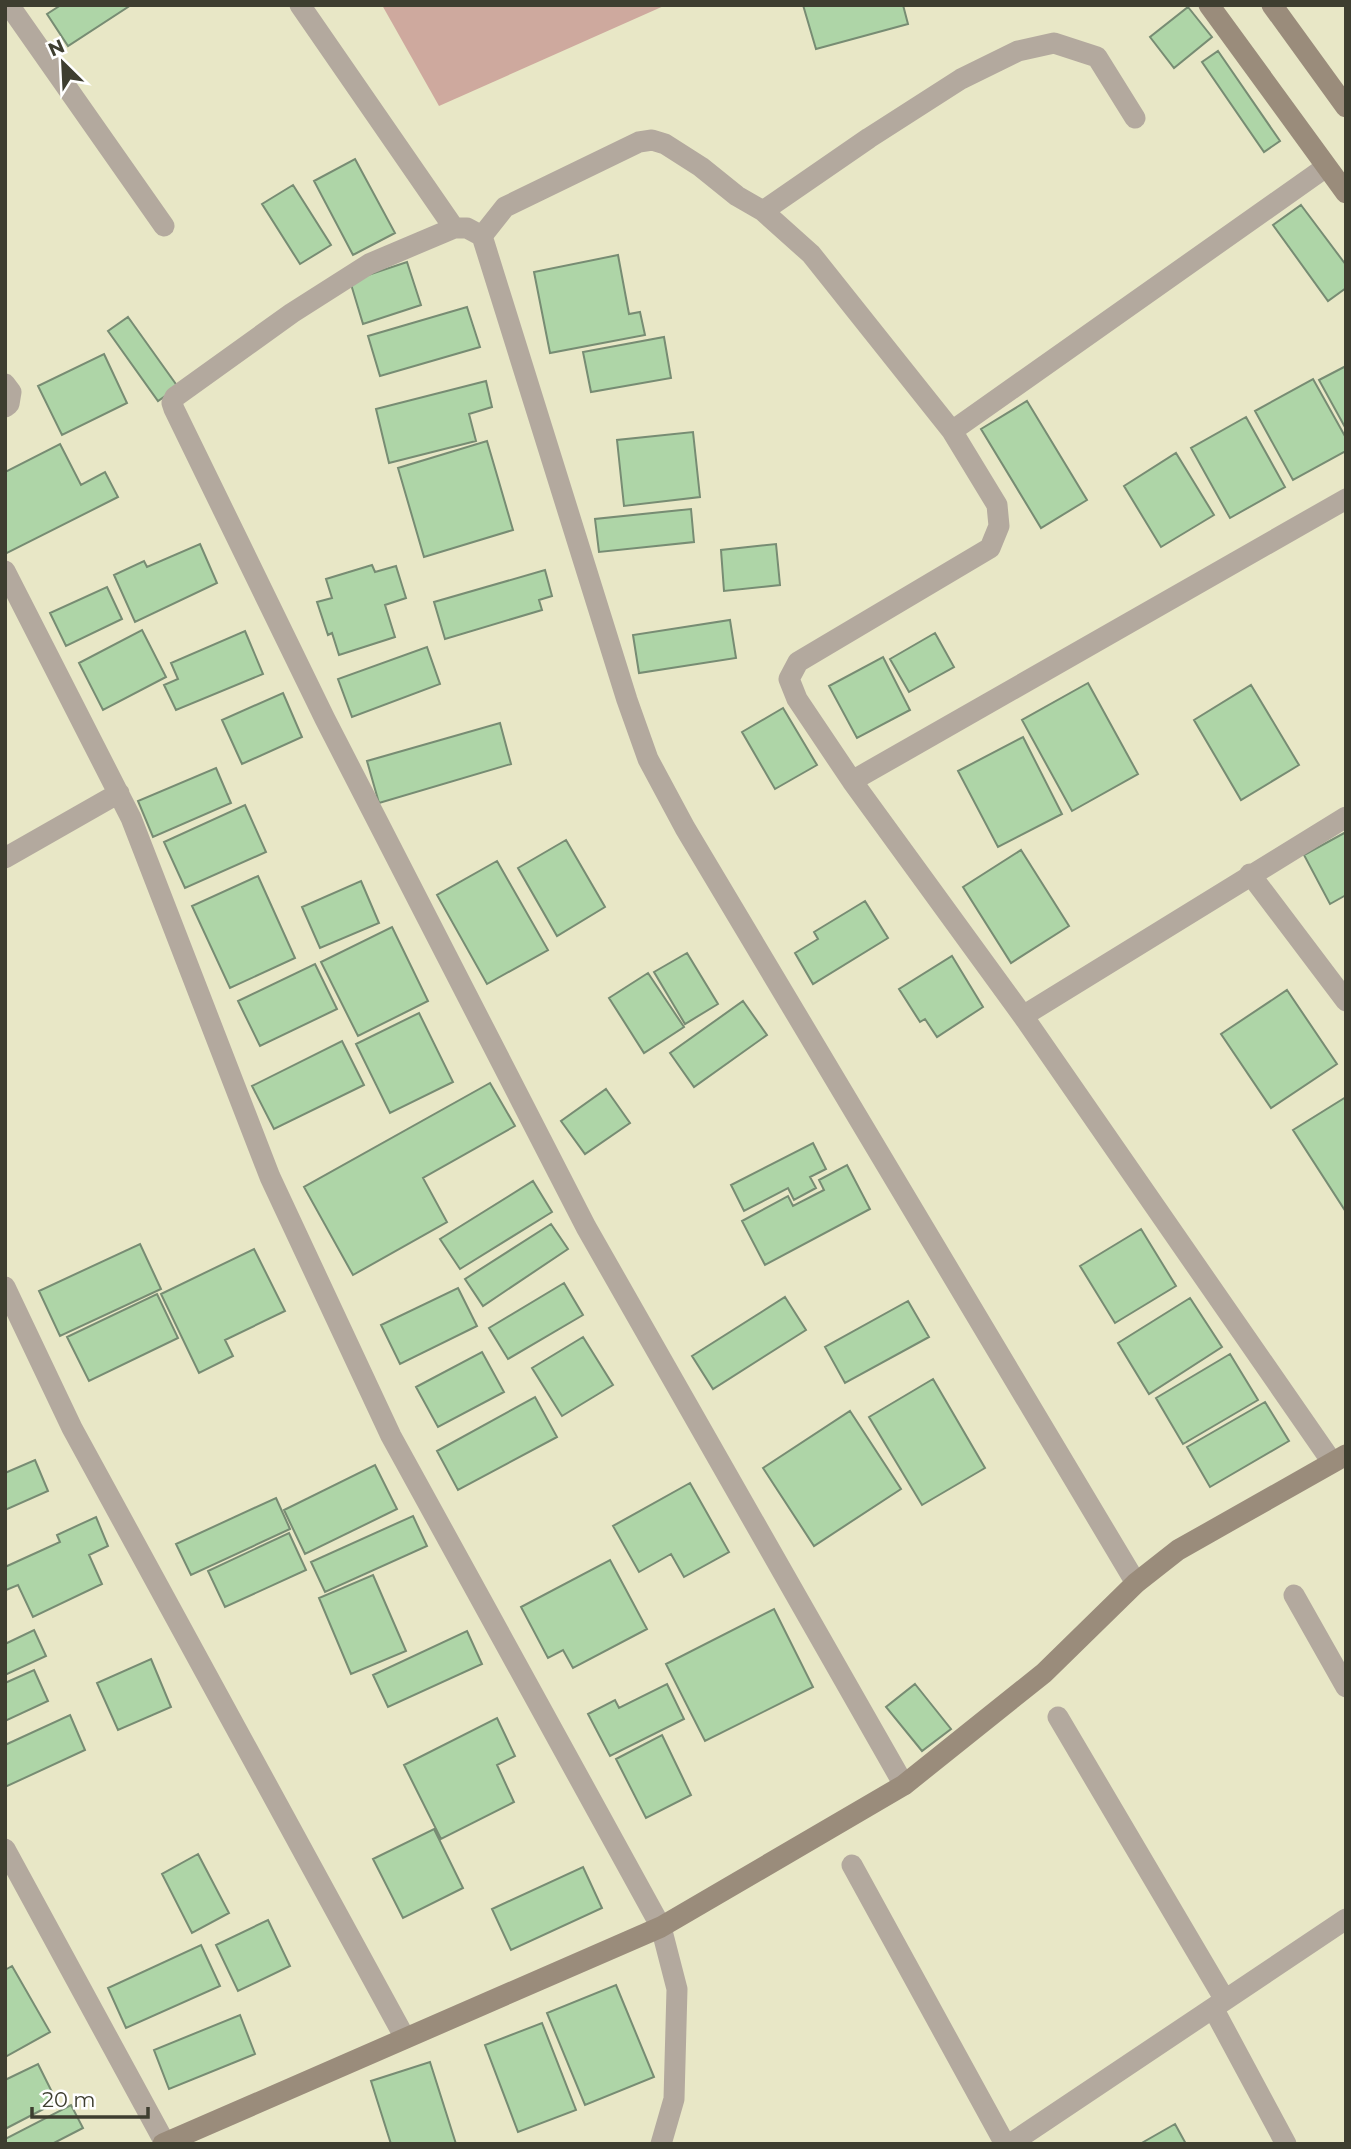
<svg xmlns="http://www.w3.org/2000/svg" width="1351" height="2149" viewBox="0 0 1351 2149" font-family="Montserrat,sans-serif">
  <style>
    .green { fill: #cea99e }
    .building { fill: #aed5a7; stroke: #778c73; stroke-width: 2 }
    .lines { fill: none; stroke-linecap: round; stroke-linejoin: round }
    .street { stroke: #b3a99e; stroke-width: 21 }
    .secondary { stroke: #9a8c7b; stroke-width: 21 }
  </style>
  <rect width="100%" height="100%" fill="#e8e7c6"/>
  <path class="green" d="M382,5H666L439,106Z"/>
  <path class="building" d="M61,5H131L68,46L47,14Z
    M803,5H903L908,24L816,49Z
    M1188,7L1212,37L1174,68L1150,37Z
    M1218,51L1280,141L1264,152L1202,62Z
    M355,159L395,233L353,255L314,181Z
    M293,185L331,245L300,264L262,204Z
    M1301,205L1346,265V288L1328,301L1273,225Z
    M618,255L629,314L640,312L645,335L550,353L534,272Z
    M407,262L421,305L363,324L350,281Z
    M467,307L480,347L380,376L368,336Z
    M128,317L178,387L158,401L108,331Z
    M664,337L671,378L591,392L583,352Z
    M104,354L127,403L62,435L38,386Z
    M1346,366V429L1319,380Z
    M1313,379L1346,438V451L1293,480L1255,411Z
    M486,381L492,407L469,414L476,441L389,463L376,409Z
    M1027,401L1087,500L1041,528L981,429Z
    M1246,417L1285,487L1230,518L1191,448Z
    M693,432L700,497L624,506L617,440Z
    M487,441L513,530L424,557L398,468Z
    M60,444L81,485L105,472L118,497L5,554V472Z
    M1176,453L1214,515L1161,547L1124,486Z
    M691,509L694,542L599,552L595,519Z
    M200,544L217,583L135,622L114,575L144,561L147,567Z
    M776,544L780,585L724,591L721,550Z
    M372,565L375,572L396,566L406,598L385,605L395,637L339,655L332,633L328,635L317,602L332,598L326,579Z
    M545,570L552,596L539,600L542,610L445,639L434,602Z
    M107,587L122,619L66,646L50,613Z
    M730,620L736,658L639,673L633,635Z
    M142,630L166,677L103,710L79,663Z
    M245,631L263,674L176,710L164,685L178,679L171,663Z
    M935,633L954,667L909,692L890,659Z
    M427,647L440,684L352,717L338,679Z
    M883,657L910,710L857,738L829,686Z
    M1088,683L1138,774L1072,811L1022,720Z
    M1251,685L1299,765L1241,800L1194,720Z
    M283,693L302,737L242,764L222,720Z
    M783,708L817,765L775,789L742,732Z
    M500,723L511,764L379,803L367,761Z
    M1023,737L1062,814L998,847L958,771Z
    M216,768L231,803L153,837L138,801Z
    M245,805L266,852L185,888L164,842Z
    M1346,832V895L1330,904L1304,855Z
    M566,840L605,907L557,936L518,868Z
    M1021,850L1069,926L1011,963L963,887Z
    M497,861L548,950L487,984L437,895Z
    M258,876L295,958L230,988L192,906Z
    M361,881L379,923L320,948L302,907Z
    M865,901L888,938L813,984L795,953L818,939L814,932Z
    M392,927L428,1001L358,1036L321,962Z
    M687,953L718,1004L685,1024L654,972Z
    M952,956L983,1007L937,1037L925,1019L920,1022L899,989Z
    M315,964L337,1009L260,1046L238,1001Z
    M648,973L684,1027L644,1053L609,998Z
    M1287,990L1337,1064L1271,1108L1221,1034Z
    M743,1001L767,1035L694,1087L670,1053Z
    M419,1013L453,1082L390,1113L356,1044Z
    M342,1041L364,1085L274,1129L252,1086Z
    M490,1083L515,1126L423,1178L447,1222L353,1275L304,1187Z
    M606,1089L630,1123L585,1154L561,1121Z
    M1346,1097V1212L1293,1130Z
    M813,1143L826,1169L810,1177L816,1188L794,1200L788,1188L744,1211L731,1185Z
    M847,1165L870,1209L765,1265L742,1221L788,1196L793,1206L824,1190L819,1180Z
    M533,1181L552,1212L460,1269L440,1239Z
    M551,1224L568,1249L483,1306L465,1279Z
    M1141,1229L1176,1286L1115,1323L1080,1266Z
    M140,1244L161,1289L60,1336L39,1291Z
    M254,1249L285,1311L225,1340L233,1356L199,1373L161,1294Z
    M564,1283L583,1315L508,1359L489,1328Z
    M458,1288L477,1326L400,1364L381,1325Z
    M157,1294L178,1338L89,1381L67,1337Z
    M785,1297L806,1330L713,1389L692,1356Z
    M1190,1298L1222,1347L1149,1394L1118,1343Z
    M908,1301L929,1337L845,1383L825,1347Z
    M583,1337L613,1385L562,1416L532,1368Z
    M482,1352L504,1392L438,1427L416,1387Z
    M1230,1354L1258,1400L1183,1444L1156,1398Z
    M933,1379L985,1468L922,1505L869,1417Z
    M535,1397L557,1437L458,1490L437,1451Z
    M1265,1402L1289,1441L1210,1487L1187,1447Z
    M850,1411L901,1489L814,1546L763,1468Z
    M35,1460L48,1491L5,1510V1473Z
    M375,1465L397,1509L305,1554L284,1510Z
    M690,1483L729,1552L684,1577L671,1554L639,1572L613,1526Z
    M276,1498L290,1529L191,1575L176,1544Z
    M413,1516L427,1546L325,1592L311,1562Z
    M96,1517L108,1546L89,1555L102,1584L33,1617L18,1585L6,1590L5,1567L60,1542L57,1535Z
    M289,1533L306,1570L225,1607L208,1571Z
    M610,1560L647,1629L573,1668L563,1650L548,1658L521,1607Z
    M373,1575L406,1651L351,1674L319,1598Z
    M774,1609L813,1687L705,1741L666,1664Z
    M34,1630L46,1656L5,1675V1644Z
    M467,1631L482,1664L388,1707L373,1675Z
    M151,1659L171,1707L118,1730L97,1683Z
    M34,1670L48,1701L5,1721V1683Z
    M667,1684L684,1719L610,1756L588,1714L615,1700L619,1708Z
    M915,1684L951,1729L922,1751L886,1707Z
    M70,1715L85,1750L5,1787V1745Z
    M497,1718L515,1756L497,1765L514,1802L441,1839L404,1765Z
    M662,1735L691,1795L646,1818L616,1759Z
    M434,1829L463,1888L403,1918L373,1859Z
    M198,1854L229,1913L192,1933L162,1874Z
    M583,1867L602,1908L511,1950L492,1909Z
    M268,1920L290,1966L238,1991L216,1945Z
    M201,1945L220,1986L126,2028L108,1988Z
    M12,1966L50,2032L5,2057V1970Z
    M616,1985L654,2077L585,2105L547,2013Z
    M240,2015L255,2054L169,2089L154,2050Z
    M542,2023L576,2110L518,2132L485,2045Z
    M430,2062L456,2144H391L371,2081Z
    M38,2064L57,2102L5,2129V2080Z
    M71,2105L83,2128L52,2144H5V2139Z
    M1175,2124L1186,2144H1140Z"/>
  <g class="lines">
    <path class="street" d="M9,5L164,226
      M300,5L454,228
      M763,211L869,138L961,79L1018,51L1054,43L1097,57L1135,118
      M482,236L505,207L639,142L652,140L665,144L701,167L737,196L763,211L811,254L952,431L997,505L999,526L990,548L798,662L789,679L797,699L852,781L1023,1016L1332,1462
      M5,384L11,392L9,404L5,407
      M952,431L1326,167
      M5,571L131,818L270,1177L391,1436L661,1927L677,1989L674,2099L661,2144
      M852,781L1346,499
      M5,858L119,793
      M1250,874L1346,1001
      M1023,1016L1346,817
      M5,1287L72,1428L405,2038
      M1294,1595L1346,1687
      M1058,1717L1225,2000
      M904,1785L586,1227L325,719L174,409L172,403L175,397L292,313L369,264L454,228H467L482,236L627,700L648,759L685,828L1136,1583
      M5,1849L165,2143
      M852,1865L1005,2144
      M1213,2008L1286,2144
      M1010,2144L1346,1919"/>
    <path class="secondary" d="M1209,5L1346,193
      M1272,5L1346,107
      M163,2144L661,1927L904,1785L1044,1673L1136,1583L1178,1550L1346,1455"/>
  </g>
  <rect width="1351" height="2149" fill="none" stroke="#3e3e30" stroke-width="14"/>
  <g transform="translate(63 63) rotate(336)" stroke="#ffffff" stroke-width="5" paint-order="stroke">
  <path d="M0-5L12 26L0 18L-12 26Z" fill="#3e3e30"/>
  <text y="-10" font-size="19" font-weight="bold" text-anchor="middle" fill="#3e3e30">N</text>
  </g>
  <path d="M32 2107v10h116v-10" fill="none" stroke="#3e3e30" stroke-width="3.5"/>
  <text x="42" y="2107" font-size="21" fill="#3e3e30" stroke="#ffffff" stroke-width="5" paint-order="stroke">20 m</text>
</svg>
